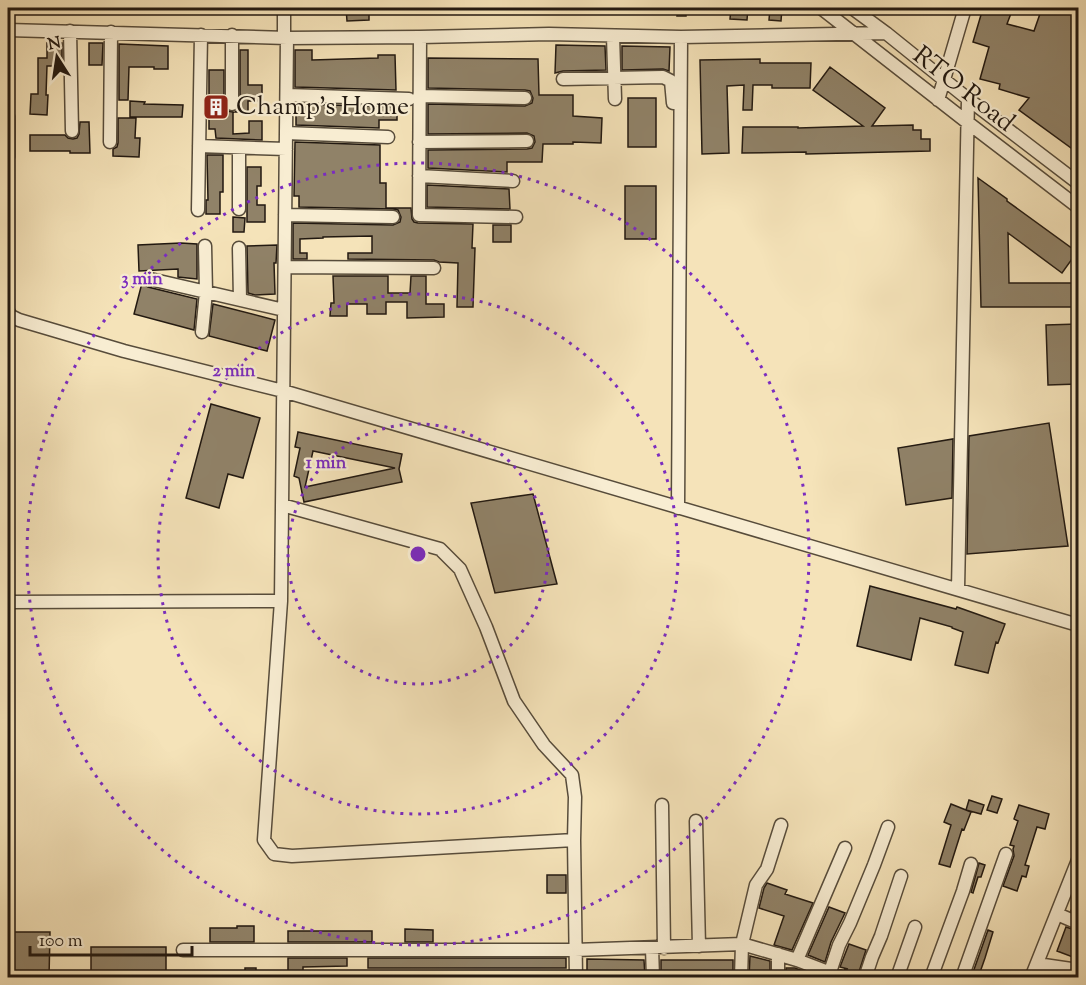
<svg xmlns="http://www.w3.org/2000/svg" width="1086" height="985" viewBox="0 0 1086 985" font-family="'Sorts Mill Goudy',serif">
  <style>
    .building { fill: #908268; stroke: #221911; stroke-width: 1.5; fill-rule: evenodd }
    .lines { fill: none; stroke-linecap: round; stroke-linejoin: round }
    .minor-casing { stroke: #574c3b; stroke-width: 15 }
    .minor { stroke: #f8edd2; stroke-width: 12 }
    .ring { fill: none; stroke: #7b2cbf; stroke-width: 3; stroke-dasharray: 3 6 }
    .labels { text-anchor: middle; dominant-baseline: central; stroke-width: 4.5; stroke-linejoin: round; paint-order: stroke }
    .street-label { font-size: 26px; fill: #221911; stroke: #f8edd2 }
    .poi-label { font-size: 26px; fill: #221911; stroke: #f8edd2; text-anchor: start }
    .centre { fill: #7b2cbf; stroke: #f8edd2; stroke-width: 3 }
    .ring-label { font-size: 18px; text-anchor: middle; font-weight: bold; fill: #7b2cbf; stroke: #f8edd2; stroke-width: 4.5; stroke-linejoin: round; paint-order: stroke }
  </style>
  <rect width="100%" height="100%" fill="#f5e3b9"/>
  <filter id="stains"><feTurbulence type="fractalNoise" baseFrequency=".00333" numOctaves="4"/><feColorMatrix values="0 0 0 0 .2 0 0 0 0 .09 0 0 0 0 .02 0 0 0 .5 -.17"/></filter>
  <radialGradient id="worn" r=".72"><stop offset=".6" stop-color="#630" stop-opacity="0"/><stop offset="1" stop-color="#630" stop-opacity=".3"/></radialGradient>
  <path class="building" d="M346,8H369V20L347,21Z
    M678,8H686V16H677Z
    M731,8H748L747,20L730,19Z
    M770,8H782L781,21L769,20Z
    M983,8H1013L1007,24L1034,31L1042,8H1078V153L1019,110L1029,98L999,89L1000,84L980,79L989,47L973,42Z
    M47,43H62V66H47L46,95H48L47,115L30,114L31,94H38V58H47Z
    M89,43H103L102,65H89Z
    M119,44L168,46V69H154V67H129L128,100H119Z
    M556,45L605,46L606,70L563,71L555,73Z
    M622,46L670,47L669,71L663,69L622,70Z
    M240,50H248V85H262V101H248V112H235L239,109L240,104Z
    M295,50H312V60L378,58V55H395L396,90L295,87Z
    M428,58L538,59L539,95H573V116L602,118L601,143L573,142V144H543L542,162H507V172L428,168V150L527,149L532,148L535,142L534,136L527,133L428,134V104L525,106L532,103L533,98L530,91L525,90L428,88Z
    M760,59V63H811L810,88H772V85H753L752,110H743L744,85L727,86L729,153L702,154L700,60Z
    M830,67L885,108L872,126L913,125V130H921V139H930V151L806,154V152L742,153L743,127H798V128L863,126L813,90Z
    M209,70H224V105L227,111L233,112V134L249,133V121H262V140L216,138L215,129H209Z
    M628,98H656V147H628Z
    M130,101L145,102L144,104L183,105L182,117H130Z
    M296,104L397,107V120H379V128L296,125Z
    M118,118H136L135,138H140L139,157L113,156V149L117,147L118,143Z
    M80,122H89L90,153H70V151H30V135H65L68,138L73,139L77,138L79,134Z
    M295,142L380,145V183H386V208H411L412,219L414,222L418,223L473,224L472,248H475L473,307H457L458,263L439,262L434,260L348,259V253H372V236L323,237V238L300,239V253H307V259H293V223L393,225L400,222L401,217L398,210L393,209L299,207V196H294Z
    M207,155H223V192H220V214H206V200H208Z
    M247,167H261V186H257V205H265V222H247Z
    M978,178L1007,199V201L1077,252L1062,273L1008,233L1009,283H1078V307H981Z
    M427,185L509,189L510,209L427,207Z
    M625,186H656V239H625Z
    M233,217L245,218L244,232H233Z
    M493,225H511V242H493Z
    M181,243L197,244V279L178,277V269L139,271L138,245Z
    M277,245L276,263H274L275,294L255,295L248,293L247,246Z
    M333,276H388V293H410L411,276H426V304H444V317L407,318V302H386V314H367V304H347V316H330L331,303H334Z
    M142,283L148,287L197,299L194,330L134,314Z
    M213,304L275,320L267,351L209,336Z
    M1078,324V384L1048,385L1046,325Z
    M211,404L260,418L243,478L228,474L219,508L186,498Z
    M1049,423L1068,546L967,554L969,436Z
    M298,432L402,454L399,469L402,482L304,502L299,478L294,476L300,448L295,447ZM313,451L395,468L305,487Z
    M953,439L952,498L906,505L898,448Z
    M533,494L557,584L495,593L471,503Z
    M870,586L956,609L957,607L1005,624L998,643L996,642L988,673L955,665L963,632L952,628V627L920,618L911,660L857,646Z
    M992,796L1002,799L997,813L987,810Z
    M969,800L984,805L981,814L966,810Z
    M951,804L971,812L964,830L962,829L950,867L939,864L951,825L944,822Z
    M1019,805L1049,814L1045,829L1037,827L1025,865L1029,866L1026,877L1022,876L1017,891L1003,886L1014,856L1013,849L1014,846L1010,845L1018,821L1014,819Z
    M979,863L985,865L981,877H978L973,893L971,892Z
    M547,875H566V893H547Z
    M767,883L787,890L785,894L813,903L792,950L774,945L784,916L759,908L764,888Z
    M1078,892V914L1071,911Z
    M829,907L845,913L831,942L825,962L808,955Z
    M237,926H254V942H210V928H237Z
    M1066,927L1078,931V959L1057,951Z
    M405,929L433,930V942H405Z
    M988,930L993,932L985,958L978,978H971Z
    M288,931H372V942H288Z
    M8,932H50L49,978H8Z
    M849,944L866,950L857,978H852L850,972L844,969H848L840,967Z
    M91,947H166V978H91Z
    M750,956L770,961V978H749Z
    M288,958H347V966L303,967V978H288Z
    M368,958H566V968H368Z
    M587,959L644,960L645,978H587Z
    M661,960H733V978H661Z
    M245,968H256V978H245Z
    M786,968H795L808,973V978H786Z"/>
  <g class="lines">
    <defs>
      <path id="minor" d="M821,8L967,122L1078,207
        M852,8L886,33L968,99L1078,183
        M8,30L287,38L420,37L549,34L681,37L886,33
        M70,31L72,131
        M232,35V104
        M613,36L615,99
        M284,37V8
        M420,37L419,215L516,217
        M563,79L663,77L671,81L673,103
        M287,95L409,99
        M419,96L525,98
        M938,100L965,8
        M8,116V157
        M286,133L388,137
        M110,142L111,32
        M419,142L527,141
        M199,146L286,149
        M419,176L513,181
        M239,209V148
        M198,210L201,35
        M285,215L393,217
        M239,248L240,299
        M285,267L434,268
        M150,279L284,310
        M8,311L11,316L19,320L124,351L283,391L1078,625
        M202,332L206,292L205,246
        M282,505L440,549L460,569L486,627L514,701L544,745L572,775L575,797L574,840L576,978
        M678,508L681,37
        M958,589L968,99
        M281,601L264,840L274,854L292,856L574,840
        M8,602L281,601L287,38
        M662,805L664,948
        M696,821L699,946
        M1057,914L1078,923
        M652,948L653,978
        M183,950H575L742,944L797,960L844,978
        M778,954V978
        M797,960L845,848
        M1037,964L1078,970
        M830,972L839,945L850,923L874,865L888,827
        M741,978L742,944L756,885L767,869L781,825
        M865,978L872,957L881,936L901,876
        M897,978L915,927
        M931,978L963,891L971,864
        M962,978L1006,854
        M1031,978L1078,860"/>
    </defs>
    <use href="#minor" class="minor-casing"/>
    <use href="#minor" class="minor"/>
  </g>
  <g class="ring">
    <circle cx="418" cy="554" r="130"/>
    <circle cx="418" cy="554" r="260"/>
    <circle cx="418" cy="554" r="391"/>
  </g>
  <defs>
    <symbol id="building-square" viewBox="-11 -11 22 22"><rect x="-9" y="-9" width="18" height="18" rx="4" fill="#8f2418" stroke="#f8edd2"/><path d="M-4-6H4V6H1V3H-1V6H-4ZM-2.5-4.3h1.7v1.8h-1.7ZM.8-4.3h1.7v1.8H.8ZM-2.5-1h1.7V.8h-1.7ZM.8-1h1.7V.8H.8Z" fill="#fff"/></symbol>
  </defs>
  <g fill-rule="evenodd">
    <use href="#building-square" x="201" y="92" width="30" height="30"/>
  </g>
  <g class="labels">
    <g class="street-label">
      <text transform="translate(963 90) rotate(38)">RTO Road</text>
    </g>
    <g class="poi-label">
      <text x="236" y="107">Champ's Home</text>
    </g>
  </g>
  <circle cx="418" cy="554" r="9" class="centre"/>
  <g class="ring-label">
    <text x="142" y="284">3 min</text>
    <text x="234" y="376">2 min</text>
    <text x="326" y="468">1 min</text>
  </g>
  <rect width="1086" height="985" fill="none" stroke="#f5e3b9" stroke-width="30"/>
  <rect x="9" y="9" width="1068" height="967" fill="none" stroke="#221911" stroke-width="3"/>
  <rect x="15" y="15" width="1056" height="955" fill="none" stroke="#221911" stroke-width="1.5"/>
  <g transform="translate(57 57) rotate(348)" stroke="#f8edd2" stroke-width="4.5" paint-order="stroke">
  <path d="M0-4.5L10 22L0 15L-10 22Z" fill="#221911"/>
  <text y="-9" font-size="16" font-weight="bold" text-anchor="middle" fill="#221911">N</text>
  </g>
  <path d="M30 946v9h162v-9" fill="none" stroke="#221911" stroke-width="3"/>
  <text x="39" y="946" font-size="18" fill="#221911" stroke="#f8edd2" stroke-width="4.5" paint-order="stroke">100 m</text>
  <rect width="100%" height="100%" filter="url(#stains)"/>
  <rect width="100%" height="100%" fill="url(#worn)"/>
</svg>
